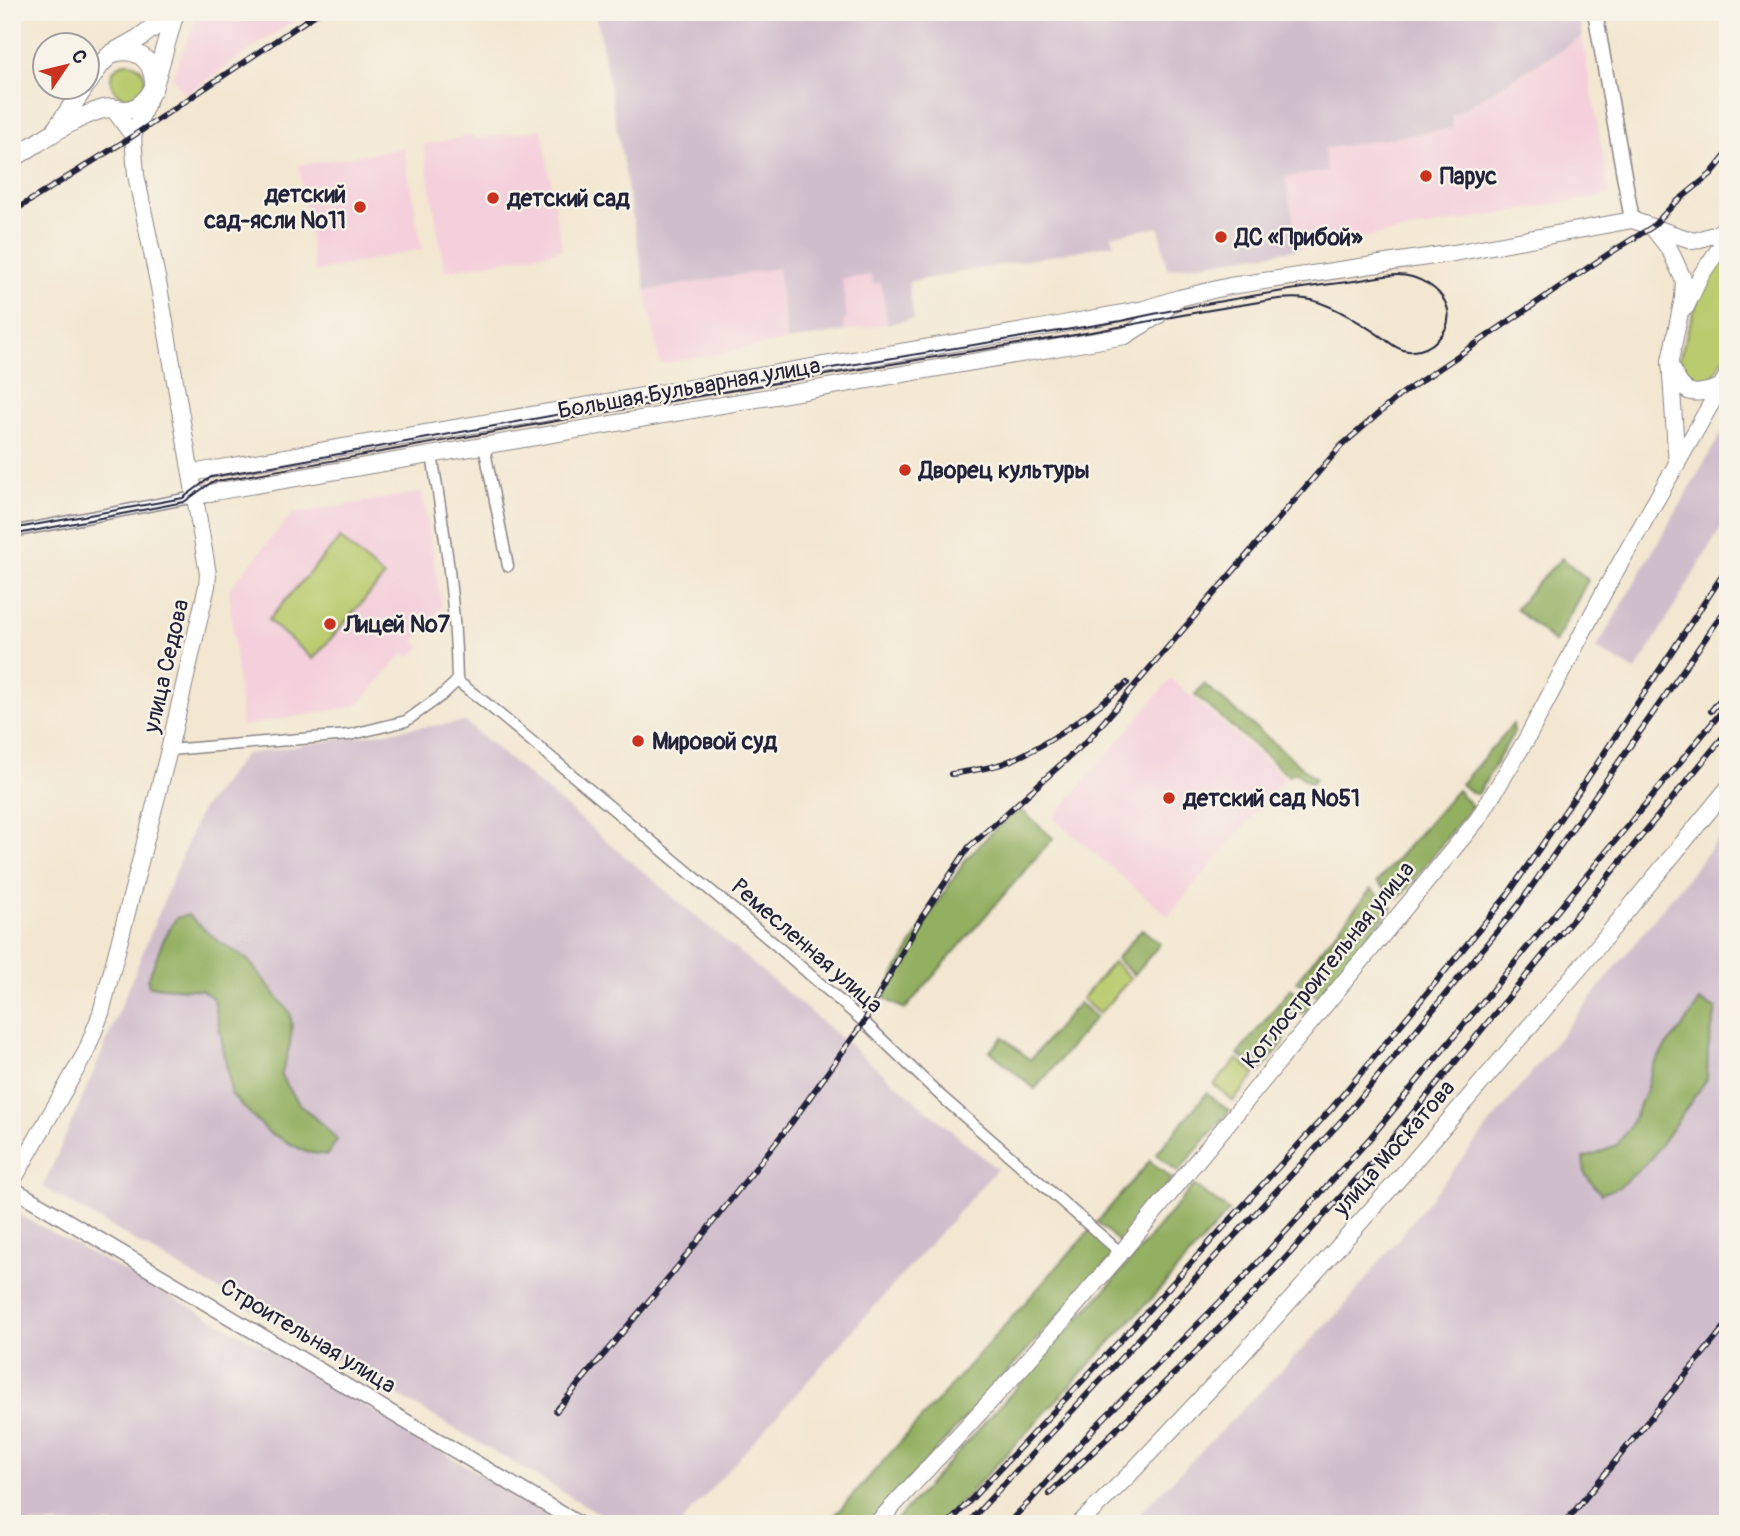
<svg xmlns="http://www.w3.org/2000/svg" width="1740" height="1536" viewBox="0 0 1740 1536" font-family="Pangolin,sans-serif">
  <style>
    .built { fill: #f4cfdc }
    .industrial { fill: #d0bdcc }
    .green { fill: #bacb6e; stroke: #6e7654; stroke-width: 2 }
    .forest { fill: #93af61; stroke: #5a684e; stroke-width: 2 }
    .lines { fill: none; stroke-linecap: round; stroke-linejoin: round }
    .minor-casing { stroke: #8a8486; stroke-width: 13 }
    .tertiary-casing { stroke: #8a8486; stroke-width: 17 }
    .secondary-casing { stroke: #8a8486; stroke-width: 18 }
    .primary-casing { stroke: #8a8486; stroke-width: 20 }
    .minor { stroke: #fff; stroke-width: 10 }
    .tertiary { stroke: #fff; stroke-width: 14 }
    .secondary { stroke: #fff; stroke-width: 16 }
    .primary { stroke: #fff; stroke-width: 18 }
    .tram { stroke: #22223b; stroke-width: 2 }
    .rail-casing { stroke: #22223b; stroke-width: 6 }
    .rail { stroke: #f7f3e8; stroke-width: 3.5; stroke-dasharray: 10; stroke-linecap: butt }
    .poi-dot { fill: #c8321e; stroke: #f7f3e8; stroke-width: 2.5 }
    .labels { text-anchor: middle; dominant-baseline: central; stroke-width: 5; stroke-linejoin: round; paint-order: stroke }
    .poi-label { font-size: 23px; font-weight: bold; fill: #22223b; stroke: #f7f3e8; text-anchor: start }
    .street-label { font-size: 23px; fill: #22223b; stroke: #f7f3e8 }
  </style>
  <rect width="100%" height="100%" fill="#f7f3e8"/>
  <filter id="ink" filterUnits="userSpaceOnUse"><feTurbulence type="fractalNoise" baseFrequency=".0143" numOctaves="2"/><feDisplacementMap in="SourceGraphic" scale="14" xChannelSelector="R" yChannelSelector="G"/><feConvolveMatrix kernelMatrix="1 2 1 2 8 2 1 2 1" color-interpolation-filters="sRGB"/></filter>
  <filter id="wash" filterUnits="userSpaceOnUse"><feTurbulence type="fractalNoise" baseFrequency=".00686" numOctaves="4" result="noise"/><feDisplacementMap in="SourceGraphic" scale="28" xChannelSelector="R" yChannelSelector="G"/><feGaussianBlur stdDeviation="1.57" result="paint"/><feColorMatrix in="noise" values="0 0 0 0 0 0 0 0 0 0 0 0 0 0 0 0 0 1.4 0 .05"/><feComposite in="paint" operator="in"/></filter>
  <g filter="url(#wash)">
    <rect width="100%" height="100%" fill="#f3e7d1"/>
    <path class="built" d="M199,12H209L216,15L218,12H306L185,95L172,77Z
      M1582,37L1610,195L1299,249L1285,177L1326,171L1323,149L1452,128V117Z
      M542,129L562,250L445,271L423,145L473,135L475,139Z
      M404,148L422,249L315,272L299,165Z
      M778,268L787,341L660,364L646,291Z
      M872,275L881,282L888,324L845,331L843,320L847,319L841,279Z
      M422,492L442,607L414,641L421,646L411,657L404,653L357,706L242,726L229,589L292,514Z
      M1171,679L1285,778L1168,916L1053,818Z"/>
    <path class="industrial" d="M596,12H1578L1582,37L1452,116V128L1324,149L1327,171L1285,177L1299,249L1167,269L1159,227L1112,235L1114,244L908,282L914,319L888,324L881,283L873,284L871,275L842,279L847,319L843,320L845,331L787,341L778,268L646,291Z
      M1728,422V516L1636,671L1596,649Z
      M465,722L997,1169L680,1524H617L43,1187L99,1060L200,812L245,754L413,728Z
      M1728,827V1524H1129L1342,1309Z
      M14,1212L307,1370L562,1524H12V1215Z"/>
    <path class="green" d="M111 80a17 17 0 1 1 34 0a17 17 0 1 1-34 0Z
      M1728,250V351L1712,378L1701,383H1690L1682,374L1679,359L1699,295L1711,272Z
      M340,538L384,577L313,659L268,620Z
      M1113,962L1131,978L1099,1014L1082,999Z
      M1237,1059L1256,1074L1233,1101L1214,1085Z"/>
    <path class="forest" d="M1562,558L1588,580L1555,643L1516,609L1538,582Z
      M1204,684L1316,779L1311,784L1295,772L1289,776L1195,695Z
      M1513,724L1514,732L1478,794C1471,795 1466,788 1461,784Z
      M1457,790L1472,806L1402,895L1396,898L1377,882Z
      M1018,811H1022L1053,838L905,1009L892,1003L882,996L926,920L967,858L997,827Z
      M1371,889L1392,907L1318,997L1296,981Z
      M188,915L218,941L248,960L290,1013C295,1035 287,1056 281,1076L300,1105L325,1127L337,1140L327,1155L306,1152L268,1132L231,1094L229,1079L214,999L202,990L149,986L148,979L163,941L176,918Z
      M1142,929L1160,944L1134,975L1116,959Z
      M1291,988L1306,1001L1309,1008L1303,1013L1295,1010L1290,1017L1291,1022L1285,1034L1284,1042L1260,1072L1238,1054Z
      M1700,1001L1716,1009L1708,1050L1707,1079L1649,1161L1619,1187L1601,1194L1585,1174L1583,1158L1597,1154L1617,1145L1629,1128L1646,1091L1652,1068L1666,1046L1682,1028Z
      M1079,1003L1096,1017L1035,1089L990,1051L1003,1037L1030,1060Z
      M1207,1093L1229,1111L1178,1172L1156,1154Z
      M1150,1161L1172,1179L1121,1244L1097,1222Z
      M1194,1185L1229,1211L1162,1287L941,1524H893L1111,1283Z
      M1091,1229L1115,1250L1109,1260L869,1524H827Z"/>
  </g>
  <g filter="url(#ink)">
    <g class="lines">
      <defs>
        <path id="minor" d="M484,446L508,566
          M12,532L195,497
          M457,681L487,704L777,946L864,1022L942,1097L1121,1253
          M169,750L349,735L406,721L441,696L457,681C456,605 444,529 432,455"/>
        <path id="tertiary" d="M1595,12L1632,220
          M12,1188L579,1524"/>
        <path id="secondary" d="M112,107L133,136
          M1652,227L1670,250L1684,281L1683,298L1670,361L1677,465
          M1686,307L1701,275L1728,236
          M1673,370C1683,397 1696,396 1720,387
          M191,473L1041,328L1144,309L1179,298L1230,286L1454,253L1632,220L1694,241L1716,234L1728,227
          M195,497L214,492L1125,336L1159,315L1172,304
          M12,1182L86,1052L101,1013L169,750L207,586L208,574L159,287L136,175L133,136L149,98
          M876,1524L1023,1366L1121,1253L1478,819L1526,740L1606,588L1728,374
          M1079,1524L1128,1476L1237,1360L1397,1181L1584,963L1728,788"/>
        <path id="primary" d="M114,53C136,46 153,60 154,82
          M88,83L100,65L111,54L139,38L174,12
          M56,129L84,88
          M12,159C41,141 70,119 103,109C111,107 116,109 124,110C138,110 147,100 153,89L175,12"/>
      </defs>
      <use href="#minor" class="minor-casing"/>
      <use href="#tertiary" class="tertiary-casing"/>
      <use href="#secondary" class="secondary-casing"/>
      <use href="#primary" class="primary-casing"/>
      <use href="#minor" class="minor"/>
      <use href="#tertiary" class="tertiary"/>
      <use href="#secondary" class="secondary"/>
      <use href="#primary" class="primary"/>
      <path class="tram" d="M12,529L183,498L211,477L689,391L1121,321C1188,306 1255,295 1323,285C1340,283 1356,281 1372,278C1380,277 1389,275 1397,275C1417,275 1443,288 1448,310C1452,332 1430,353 1408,351C1399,350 1393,345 1386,340C1366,326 1331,303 1306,299C1285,296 1262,302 1241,305C1182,314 1123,327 1063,337C779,380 495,432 212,482L184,502L12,535"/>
      <defs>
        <path id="rail" d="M12,212L133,136L319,12
          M1711,711L1728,690
          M951,774C968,771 988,769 1004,763C1051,745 1088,714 1127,683
          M556,1411L675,1270L792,1122L864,1022L920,920L969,847L1088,740L1341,446L1400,395L1610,253L1652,227L1674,204L1711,174L1728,153
          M1049,1494L1177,1371L1256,1291L1381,1152L1728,731
          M948,1524L1129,1331L1332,1108L1506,897L1579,791L1728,567
          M967,1524L1344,1118L1518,906L1728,606
          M1007,1524L1030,1501L1095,1427L1242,1280L1371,1137L1728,704
          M1564,1524L1728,1323"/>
      </defs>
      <use href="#rail" class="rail-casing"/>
      <use href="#rail" class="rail"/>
    </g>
  </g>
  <g class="poi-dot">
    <circle cx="1426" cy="176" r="7"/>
    <circle cx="493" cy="198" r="7"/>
    <circle cx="360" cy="207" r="7"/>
    <circle cx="1221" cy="237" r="7"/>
    <circle cx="905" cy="470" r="7"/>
    <circle cx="330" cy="624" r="7"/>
    <circle cx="638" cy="741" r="7"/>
    <circle cx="1169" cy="798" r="7"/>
  </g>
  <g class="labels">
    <g class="poi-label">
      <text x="1440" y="176">Парус</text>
      <text x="346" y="194" text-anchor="end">детский<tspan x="346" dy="26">сад-ясли №11</tspan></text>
      <text x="507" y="198">детский сад</text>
      <text x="1235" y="237">ДC «Прибой»</text>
      <text x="919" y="470">Дворец культуры</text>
      <text x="344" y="624">Лицей №7</text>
      <text x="652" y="741">Мировой суд</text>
      <text x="1183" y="798">детский сад №51</text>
    </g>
    <g class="street-label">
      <text transform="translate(689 388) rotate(-10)">Большая Бульварная улица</text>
      <text transform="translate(166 666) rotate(-77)">улица Седова</text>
      <text transform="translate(807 946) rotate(41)">Ремесленная улица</text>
      <text transform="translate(1328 965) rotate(-51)">Котлостроительная улица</text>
      <text transform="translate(1394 1148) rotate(-49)">улица Москатова</text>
      <text transform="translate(308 1336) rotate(31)">Строительная улица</text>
    </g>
  </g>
  <rect width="1740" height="1536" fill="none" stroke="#f7f3e8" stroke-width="42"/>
  <g transform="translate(66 66) rotate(55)"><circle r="33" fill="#f7f3e8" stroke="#a29fa3" stroke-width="2"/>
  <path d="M0-5L12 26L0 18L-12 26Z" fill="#c8321e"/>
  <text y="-10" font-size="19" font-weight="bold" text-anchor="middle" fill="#22223b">С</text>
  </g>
</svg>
